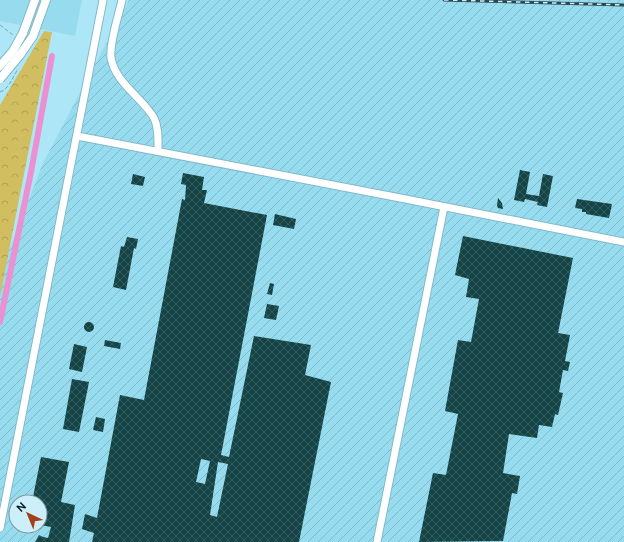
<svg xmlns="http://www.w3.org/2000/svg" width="624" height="542" viewBox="0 0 624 542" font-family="'DM Sans',sans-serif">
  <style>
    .built { fill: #97dbee }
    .industrial { fill: url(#industrial-furrows); fill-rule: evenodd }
    .forest { fill: url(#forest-crowns) }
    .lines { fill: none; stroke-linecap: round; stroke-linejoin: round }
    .canal { stroke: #eb91d2; stroke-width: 6 }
    .building { fill: url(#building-cross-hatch); fill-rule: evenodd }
    .minor-casing { stroke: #81bacb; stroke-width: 9 }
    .tertiary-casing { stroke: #81bacb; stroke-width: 10 }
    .path { stroke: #77a6b3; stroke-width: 1; stroke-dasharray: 4 2; stroke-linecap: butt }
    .minor { stroke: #fff; stroke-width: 7 }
    .tertiary { stroke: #fff; stroke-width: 8 }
    .rail-casing { stroke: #294851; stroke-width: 3 }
    .rail { stroke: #cdeffa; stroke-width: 1.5; stroke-dasharray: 4.5; stroke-linecap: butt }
    .tertiary-bridge-casing { stroke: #81bacb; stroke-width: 10; stroke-linecap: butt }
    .tertiary-bridge { stroke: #fff; stroke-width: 8 }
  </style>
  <defs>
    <pattern id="industrial-furrows" width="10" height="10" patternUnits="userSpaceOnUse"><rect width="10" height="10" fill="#97dbee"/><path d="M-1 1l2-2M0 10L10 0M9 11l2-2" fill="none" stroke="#80bbcc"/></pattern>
    <pattern id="forest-crowns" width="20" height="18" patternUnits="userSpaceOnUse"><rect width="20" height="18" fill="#d1be61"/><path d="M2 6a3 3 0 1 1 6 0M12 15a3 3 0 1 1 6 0" fill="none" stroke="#b2a354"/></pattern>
    <pattern id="building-cross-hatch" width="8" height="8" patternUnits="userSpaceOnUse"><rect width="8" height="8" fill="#144446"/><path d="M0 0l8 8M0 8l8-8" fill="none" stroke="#345c5e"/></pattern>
  </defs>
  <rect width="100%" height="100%" fill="#ace6f7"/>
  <path class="built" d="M0,0H82L75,36L0,21Z"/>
  <path class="industrial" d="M129,0H624V542H0V274L43,163ZM16,502H40V526H16Z"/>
  <path class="forest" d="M44,31L52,32L0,296V105Z"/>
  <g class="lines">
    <path class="canal" d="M0,322L31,172L52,56"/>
  </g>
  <path class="building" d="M520,170L530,172L526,194L539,196L543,174L553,176L547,207L537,205L538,202L525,199L524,202L514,200Z
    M183,173L204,177L202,190H207L204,203L267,215L221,455L229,457L254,336L311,345L305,375L331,382L299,542H92L94,533L82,529L85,514L97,518L120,395L144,400L182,199L185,200L186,185L181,184ZM201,459L210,461L205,484L196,482ZM218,462L228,464L217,517L210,515Z
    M133,174L145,177L143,186L131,184Z
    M498,198L502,203L503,209L498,208L497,206Z
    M577,199L612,204L609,218L586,214V212H582V209L575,208Z
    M275,214L296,219L294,229L273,225Z
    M463,236L573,258L558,333L570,335L565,361L570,362L568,371L563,370L559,392L563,393L558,415L555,414L552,427L539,425L537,438L509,434L503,473L520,476L517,494L512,493L503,541L419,542L433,473L446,475L458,414L445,411L458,340L471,342L479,299L466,297L469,279L455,275Z
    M127,237L138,239L136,249L134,248L126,290L113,287L121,246L124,247Z
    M270,283L274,284L272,295L267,294Z
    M267,304L279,306L276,320L264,318Z
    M84 327a5 5 0 1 1 10 0a5 5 0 1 1-10 0Z
    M105,340L121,343L120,349L104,346Z
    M74,344L87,347L82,372L69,369Z
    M72,379L89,382L79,432L63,429Z
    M96,417L105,419L103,432L93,430Z
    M41,457L69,462L61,502L75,505L69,542H35L39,535L43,537L48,538L51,527L40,525V502H29L30,496L33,497Z"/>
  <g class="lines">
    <defs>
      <path id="minor" d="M122,0C119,14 109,44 111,58C116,84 142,97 154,118C159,128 158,140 158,151
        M77,136C259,170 442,206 624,242
        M0,528L103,0
        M377,542L444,207"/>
      <path id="tertiary" d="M23,33L35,0
        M33,36L46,0"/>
    </defs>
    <use href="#minor" class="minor-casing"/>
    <use href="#tertiary" class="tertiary-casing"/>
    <path class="path" d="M0,25L13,35
      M0,92C10,88 12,78 18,69"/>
    <use href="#minor" class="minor"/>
    <use href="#tertiary" class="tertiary"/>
    <defs>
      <path id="rail" d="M444,0L624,5"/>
    </defs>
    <use href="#rail" class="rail-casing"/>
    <use href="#rail" class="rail"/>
    <defs>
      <path id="tertiary-bridge" d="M0,66L13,51L23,33
        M0,79L20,55L33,36"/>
    </defs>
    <use href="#tertiary-bridge" class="tertiary-bridge-casing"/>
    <use href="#tertiary-bridge" class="tertiary-bridge"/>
  </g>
  <g transform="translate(28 514) rotate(316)"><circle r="19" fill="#cdeffa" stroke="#7d9aa3"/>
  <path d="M0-3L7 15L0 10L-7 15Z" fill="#a53e1b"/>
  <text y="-6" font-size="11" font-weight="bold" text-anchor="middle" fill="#041b21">N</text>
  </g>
</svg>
